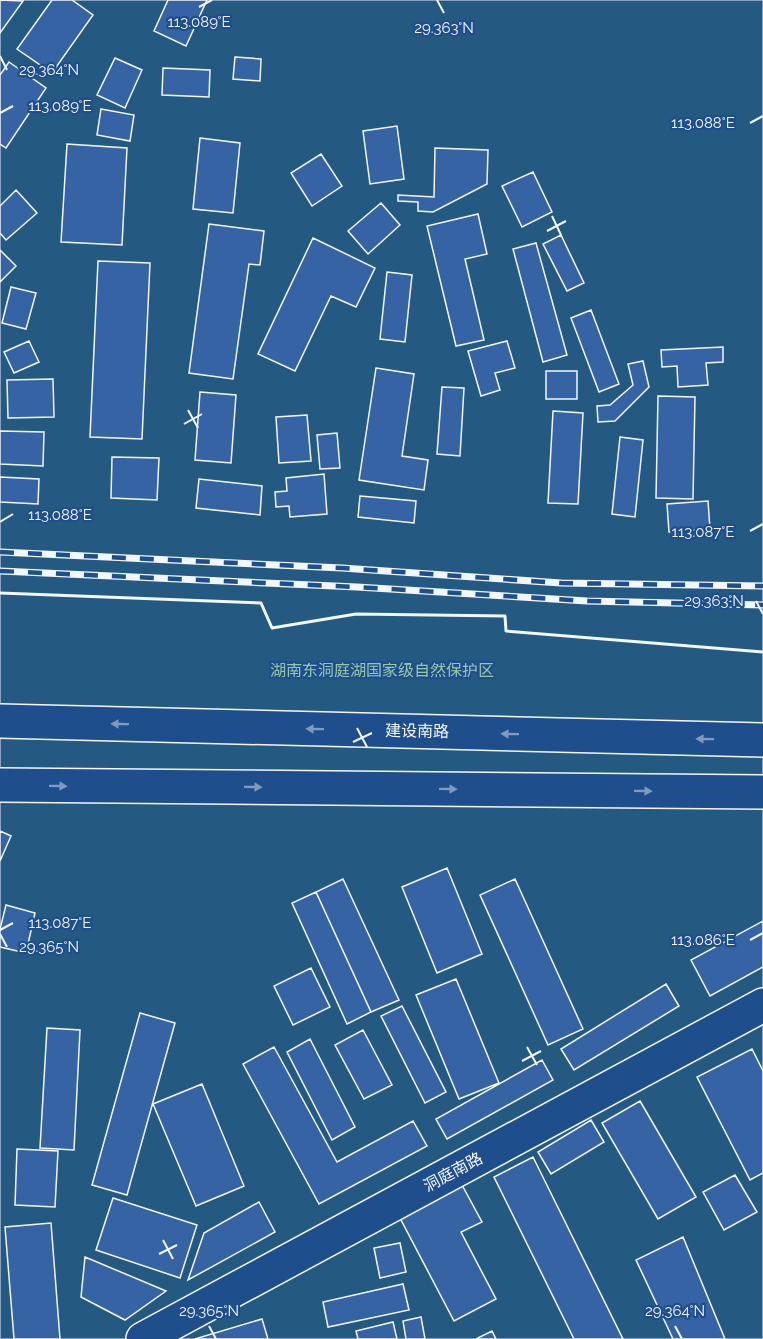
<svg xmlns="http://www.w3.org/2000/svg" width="763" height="1339" viewBox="0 0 763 1339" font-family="Raleway,'Noto Sans SC',sans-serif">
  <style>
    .green { fill: #245a82; stroke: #a8bbd7; stroke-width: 1.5 }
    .building { fill: #3563a3; stroke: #f2f6ff; stroke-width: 1.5 }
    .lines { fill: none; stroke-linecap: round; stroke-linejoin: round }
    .major-casing { stroke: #f2f6ff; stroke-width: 36 }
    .major { stroke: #1f4e8c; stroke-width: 33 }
    .rail-casing { stroke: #f2f6ff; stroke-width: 7 }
    .rail { stroke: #1f4e8c; stroke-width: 4.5; stroke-dasharray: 14; stroke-linecap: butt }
    .wall { stroke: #f2f6ff; stroke-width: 3 }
    .oneway { fill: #7e9ac0 }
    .ticks { fill: none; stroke: #f2f6ff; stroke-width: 2 }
    .labels { text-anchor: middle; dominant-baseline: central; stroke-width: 4.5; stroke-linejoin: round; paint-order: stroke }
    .park-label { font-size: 16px; fill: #97c8a6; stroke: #1f4e8c }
    .street-label { font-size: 16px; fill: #f2f6ff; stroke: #1f4e8c }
    .ticks-label { font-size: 15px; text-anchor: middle; fill: #f2f6ff; stroke: #1f4e8c; stroke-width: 4.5; stroke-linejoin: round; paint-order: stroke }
  </style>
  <rect width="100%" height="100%" fill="#1f4e8c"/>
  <path class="green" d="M0,0H763V1339H0Z"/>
  <path class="building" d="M0,0L23,1L0,33Z
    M52,0H72L93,15L52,73L17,49Z
    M168,0H207L186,46L154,31Z
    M235,57L261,59L260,81L233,79Z
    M115,58L142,70L125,108L97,95Z
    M9,62L46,88L6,148L0,144V75Z
    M163,68L210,70L209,97L162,95Z
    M101,109L134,115L130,141L97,135Z
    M397,126L404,179L370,184L363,131Z
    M200,138L240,143L233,213L193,209Z
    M67,144L127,148L122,245L61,242Z
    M435,148L488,150L487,184L433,212L418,211V202L398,201V195L434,197Z
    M321,154L342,186L312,206L291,173Z
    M533,172L552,212L522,227L502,186Z
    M16,190L37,213L6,240L0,233V206Z
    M381,203L400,225L368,254L348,231Z
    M478,214L487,254L465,259L484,340L456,346L427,226Z
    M209,224L264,231L260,265L249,264L233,379L189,373Z
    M561,235L584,283L567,291L543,244Z
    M313,238L375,268L356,307L331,296L295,371L258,354Z
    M536,243L567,355L543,362L513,249Z
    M0,250L16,266L0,282Z
    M98,261L150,263L142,439L90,437Z
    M387,272L412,275L405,342L380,339Z
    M11,287L36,293L26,329L2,323Z
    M591,310L619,384L599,392L571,318Z
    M29,341L39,362L14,373L4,352Z
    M507,341L515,368L495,373L500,390L481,396L468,351Z
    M723,347V362L706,363L708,385L678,387L677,366L662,367L661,350Z
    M643,361L649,387L615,421L598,422L597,406L610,405L633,385L628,364Z
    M376,368L414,374L402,456L428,460L424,490L359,480Z
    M546,371H577V399H546Z
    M53,379L54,417L8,418L7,380Z
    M442,387L464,388L460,456L437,454Z
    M200,392L236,395L231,463L195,460Z
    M658,396L695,397L693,499L656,498Z
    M553,411L583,413L578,504L548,503Z
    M307,415L311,461L279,463L276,417Z
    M0,431L44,432L43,466L0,464Z
    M337,433L340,468L320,469L317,435Z
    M620,437L643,440L635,517L612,514Z
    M112,457L159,458L157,500L111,498Z
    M324,474L327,514L290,517L289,506L276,507L275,492L287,491L286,478Z
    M0,477L39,479L38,504L0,502Z
    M199,479L262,486L260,515L196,508Z
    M360,496L416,501L414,523L358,517Z
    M708,501L710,529L669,532L667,504Z
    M0,831L11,836L0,861Z
    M447,868L482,954L437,973L402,887Z
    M343,879L399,1000L371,1012L316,892Z
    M515,879L583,1029L548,1045L480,895Z
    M316,892L371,1012L347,1024L292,903Z
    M6,905L35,913L26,953L0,947V929Z
    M763,921V967L710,996L691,960Z
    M311,968L330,1007L293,1025L274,986Z
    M456,979L499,1083L459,1099L416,995Z
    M666,984L679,1006L574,1070L561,1049Z
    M402,1006L446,1092L425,1103L381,1016Z
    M140,1013L175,1023L127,1195L92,1185Z
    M47,1028L80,1030L74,1150L40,1148Z
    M363,1030L392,1085L364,1099L335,1045Z
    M310,1039L355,1127L332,1140L287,1052Z
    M274,1047L337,1162L413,1121L427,1146L319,1204L243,1064Z
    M752,1049L763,1071V1173L750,1180L697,1077Z
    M542,1060L553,1080L447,1139L436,1119Z
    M202,1084L244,1186L196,1206L153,1104Z
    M640,1101L696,1197L658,1219L602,1123Z
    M591,1120L604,1142L551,1174L538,1152Z
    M17,1149L58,1151L55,1207L15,1205Z
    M533,1157L623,1339H574L494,1177Z
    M735,1175L757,1212L724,1230L703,1192Z
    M462,1185L482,1222L461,1232L496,1299L454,1321L400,1218Z
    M113,1198L197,1225L180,1278L96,1250Z
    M259,1202L275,1232L188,1280L204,1233Z
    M51,1223L60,1339H14L5,1227Z
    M683,1237L725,1339H673L636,1260Z
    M400,1243L406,1272L380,1278L374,1248Z
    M85,1257L166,1291L125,1320L81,1297Z
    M403,1284L409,1310L328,1327L323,1302Z
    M421,1317L425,1339H406L403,1321Z
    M262,1319L268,1339H195Z
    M393,1322L397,1339H358L356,1331Z
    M492,1331L496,1339H476Z"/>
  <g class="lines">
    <defs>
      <path id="major" d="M0,721L763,740
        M0,785L763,792
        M143,1339L763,1005"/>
    </defs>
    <use href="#major" class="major-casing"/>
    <use href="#major" class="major"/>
    <defs>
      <path id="rail" d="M0,552L342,568L561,583L763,586
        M0,571L357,587L587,601L763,605"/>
    </defs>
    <use href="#rail" class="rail-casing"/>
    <use href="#rail" class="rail"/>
    <path class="wall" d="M0,593L261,603L272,628L356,614L505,616L506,631L763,652"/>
  </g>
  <defs><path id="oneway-solid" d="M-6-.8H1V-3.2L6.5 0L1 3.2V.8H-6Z" transform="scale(1.5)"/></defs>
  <g class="oneway">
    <use href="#oneway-solid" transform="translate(120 724) rotate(-179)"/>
    <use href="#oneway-solid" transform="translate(315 729) rotate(-179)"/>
    <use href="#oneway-solid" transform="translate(510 734) rotate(-179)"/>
    <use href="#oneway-solid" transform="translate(705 739) rotate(-179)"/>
    <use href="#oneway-solid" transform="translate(58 786) rotate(1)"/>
    <use href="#oneway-solid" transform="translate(253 787) rotate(1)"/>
    <use href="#oneway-solid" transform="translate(448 789) rotate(1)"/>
    <use href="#oneway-solid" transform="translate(643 791) rotate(1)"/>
  </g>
  <path class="ticks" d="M437,0L444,13M199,7L212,0M0,56L7,70M0,113L13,106M750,123L763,116M552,216L561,235M547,231L566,221M188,410L198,428M184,424L202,414M0,522L13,514M750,531L763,524M756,601L763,614M357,728L367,747M353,742L372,733M0,930L13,923M0,934L7,947M750,940L763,933M527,1047L537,1065M522,1061L541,1051M163,1240L173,1259M159,1254L177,1245M209,1326L216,1339M675,1326L682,1339"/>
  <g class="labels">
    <g class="park-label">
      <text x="382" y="670">湖南东洞庭湖国家级自然保护区</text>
    </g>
    <g class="street-label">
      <text transform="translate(417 731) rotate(1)">建设南路</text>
      <text transform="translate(453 1172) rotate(-28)">洞庭南路</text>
    </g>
  </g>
  <g class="ticks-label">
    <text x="199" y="27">113.089°E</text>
    <text x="444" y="33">29.363°N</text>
    <text x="49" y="75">29.364°N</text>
    <text x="60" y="111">113.089°E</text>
    <text x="703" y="128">113.088°E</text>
    <text x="60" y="520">113.088°E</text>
    <text x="703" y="537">113.087°E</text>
    <text x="714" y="606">29.363°N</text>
    <text x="60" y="928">113.087°E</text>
    <text x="703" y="945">113.086°E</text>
    <text x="49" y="952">29.365°N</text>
    <text x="209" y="1316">29.365°N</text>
    <text x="675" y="1316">29.364°N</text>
  </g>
</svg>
